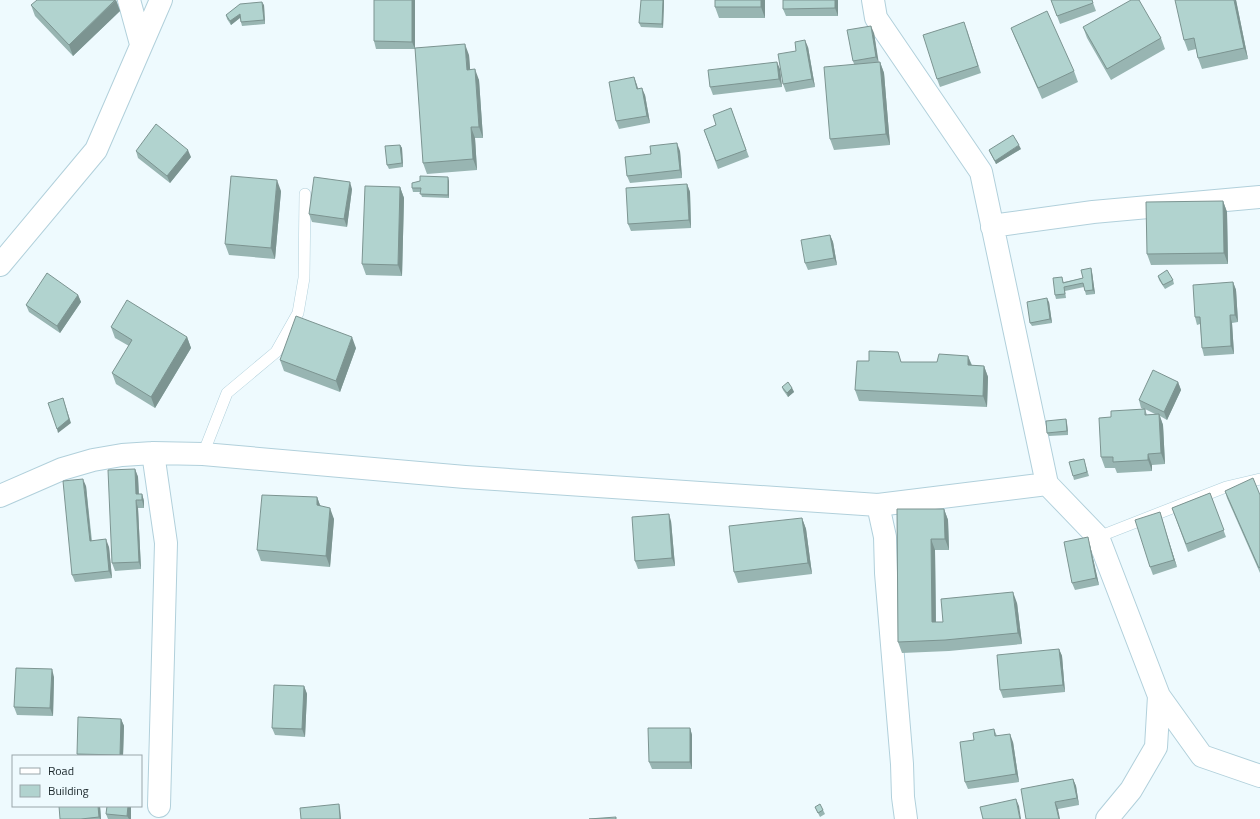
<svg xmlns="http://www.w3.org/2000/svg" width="1260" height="819" viewBox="0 0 1260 819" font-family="'Titillium Web',sans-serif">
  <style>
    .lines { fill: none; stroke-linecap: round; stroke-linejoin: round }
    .service-casing { stroke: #b1d0db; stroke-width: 12 }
    .minor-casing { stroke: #b1d0db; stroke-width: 24 }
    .service { stroke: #fff; stroke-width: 11 }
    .minor { stroke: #fff; stroke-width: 22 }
    .wall { fill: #98b5b2; fill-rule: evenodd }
    .shaded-wall { fill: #7c9491 }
    .building { fill: #b1d3cf; stroke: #7c9491 }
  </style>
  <rect width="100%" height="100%" fill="#eefafe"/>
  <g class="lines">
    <defs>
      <path id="service" d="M203,454L227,393L276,352L298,313L304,278L305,194
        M1098,537L1226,487L1260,479"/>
      <path id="minor" d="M129,0L141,44
        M873,0L876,18L981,172L1047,484L1098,537L1159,696L1156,747L1131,790L1107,819
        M992,227L999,225L1093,212L1260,197
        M0,265L96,150L161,0
        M153,453L166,543L159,806
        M0,496L62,469L93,460L122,455L153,453L203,454L465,477L878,505L1047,484
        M878,505L885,537L886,573L902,764L903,797L906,819
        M1159,696L1202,756L1260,776"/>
    </defs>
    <use href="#service" class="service-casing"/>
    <use href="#minor" class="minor-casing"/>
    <use href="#service" class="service"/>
    <use href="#minor" class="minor"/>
  </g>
  <path class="wall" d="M116,0L120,11L73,56L35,16L31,5Z
    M374,0H415V49H376L374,41Z
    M715,0H765V18H719L715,7Z
    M838,0V16H786L783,9Z
    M1051,0H1092L1096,11L1060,24Z
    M1236,0L1248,59L1202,69L1198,58L1196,49L1188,51L1184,40Z
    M664,2L663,28L641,27L639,23Z
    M264,5L265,24L242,26L240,18L231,25L227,19L226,15Z
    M1083,27L1161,38L1165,49L1111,80L1087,38Z
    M1011,28L1074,71L1078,82L1042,99L1015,38Z
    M967,30L981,73L940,87L937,79Z
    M874,33L878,62H880L884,73L890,145L834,150L830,139L854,64L853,61Z
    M808,47L815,87L786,92L783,84L796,51Z
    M469,55L470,70L479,80L483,138H475L477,170L427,174L423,163Z
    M780,69L782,87L713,95L710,87Z
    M634,77L638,89L645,95L650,123L619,129L616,121Z
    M731,108L749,157L718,169L704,130L716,125Z
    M400,145L402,148L403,167L389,169L387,165Z
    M1021,149L996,164L990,153L989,150Z
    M136,151L191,157L170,183L138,158Z
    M680,151L682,178L630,183L627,176L651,154Z
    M449,181V198L422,197L420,192H413L412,188Z
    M687,184L690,192L691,228L631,231L628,224Z
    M400,187L404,198L402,276L366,275L362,264Z
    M352,189L347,227L312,222L309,214Z
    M281,191L275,259L229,255L225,244Z
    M1223,201L1227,212L1228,264L1151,265L1147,254Z
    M830,235L833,242L837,265L808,270L805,263Z
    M1091,268L1092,272L1095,294L1086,295L1084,287L1065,291L1066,298L1056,299L1055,295L1064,281V282L1083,278Z
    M1158,276L1173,280L1174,284L1165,289L1159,280Z
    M1233,282L1236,290L1238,322L1232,323L1234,354L1204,356L1202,348L1200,324L1197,325L1195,317Z
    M78,295L81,302L60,333L29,312L26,305Z
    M1049,302L1052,323L1032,326L1030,323Z
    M111,327L187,337L191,348L155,408L116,384L112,373L129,346L115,338Z
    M356,348L340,392L284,371L280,360Z
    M968,356L972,365L984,366L988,377L987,407L859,401L855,390L902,362H937Z
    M1178,382L1181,390L1167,420L1160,416L1163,425L1165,464L1152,465V471L1117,473L1115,468H1105L1101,457L1111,417L1143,409L1141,408L1139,400ZM1145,409L1155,414L1147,415Z
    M782,387L792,388L794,392L788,397L783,390Z
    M1066,419L1067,423L1068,435L1049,436L1047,433Z
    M1085,463L1089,476L1074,480L1073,476Z
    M135,469L138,477L139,494H142L144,501V508H138L141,569L115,571L112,563Z
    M86,486L92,541L109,547L112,578L75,582L72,575Z
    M1225,491L1260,495V573L1227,498Z
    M1210,493L1226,537L1188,552L1172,508Z
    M317,497L320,505L334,519L330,567L261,561L257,550Z
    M897,509H944L948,520L949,550H935L936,622H943L1017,603L1022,644L949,651L902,653L898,642Z
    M1160,512L1177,567L1153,575L1150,567Z
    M802,518L806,529L812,574L738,583L734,572Z
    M671,521L675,566L638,569L635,561Z
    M1090,545L1099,585L1075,590L1072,583Z
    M1059,649L1062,656L1065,692L1003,698L1000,690Z
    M54,677L53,716L17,715L14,707Z
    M304,686L307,694L305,737L275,735L272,728Z
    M121,719L124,726L123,756H78L77,754Z
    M690,728L692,735V769H652L649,762Z
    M994,729L997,736L1013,742L1019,782L968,789L965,782L974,740Z
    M1073,779L1076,786L1079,805L1058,809L1026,819Z
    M100,806L101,819H60Z
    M131,806V819H108L106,814Z
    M815,807L823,810L825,814L820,817Z"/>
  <path class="shaded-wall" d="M116,0L120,11L73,56L69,45Z
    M412,0H415V49L412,42Z
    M663,0H664V2L663,28L662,24Z
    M761,0H765V18L761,7Z
    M835,0H838V16L835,8Z
    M1234,0H1236L1248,59L1244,48Z
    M262,2L264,5L265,24L264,20Z
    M240,14L241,17L231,25L230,21Z
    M871,26L874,33L879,64L876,57Z
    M805,40L808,47L815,87L812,79Z
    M465,44L469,55L471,81L467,70Z
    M777,62L780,69L782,87L779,79Z
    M880,62L884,73L890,145L886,134Z
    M475,69L479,80L483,138L479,127Z
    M634,77L637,85L640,96L637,89Z
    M642,88L645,95L650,123L647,116Z
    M471,127L475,138L477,170L473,159Z
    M677,143L680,151L682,178L680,170Z
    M400,145L402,148L403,167L402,163Z
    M1019,145L1021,149L996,164L995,161Z
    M188,150L191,157L170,183L167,176Z
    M448,177L449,181V198L448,195Z
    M277,180L281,191L275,259L271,248Z
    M350,182L352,189L347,227L344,219Z
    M687,184L690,192L691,228L689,220Z
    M400,187L404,198L402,276L398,265Z
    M1223,201L1227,212L1228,264L1224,253Z
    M830,235L833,242L837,265L834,258Z
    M1091,268L1092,272L1095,294L1093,290Z
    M1233,282L1236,290L1238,322L1235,315Z
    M78,295L81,302L60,333L57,326Z
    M1047,298L1049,302L1052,323L1050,319Z
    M1230,315L1232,323L1234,354L1231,346Z
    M187,337L191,348L155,408L151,397Z
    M352,337L356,348L340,392L336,381Z
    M968,356L972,367L968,365Z
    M984,366L988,377L987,407L983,396Z
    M1178,382L1181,390L1167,420L1164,412Z
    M792,388L794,392L788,397L787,393Z
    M63,398L71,423L58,433L57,429Z
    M1159,414L1163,425L1165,464L1161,453Z
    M1066,419L1067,423L1068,435L1067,431Z
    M1148,454L1152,465V471L1148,460Z
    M135,469L138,477L139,501L136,494Z
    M83,479L86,486L92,549L90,541Z
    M142,494L144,501V508L142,500Z
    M317,497L321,508L317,505Z
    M136,500L138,508L141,569L139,562Z
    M330,508L334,519L330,567L326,556Z
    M944,509L948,520L949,550L945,539Z
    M1160,512L1162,520L1177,567L1174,560Z
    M669,514L671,521L675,566L672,558Z
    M802,518L806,529L812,574L808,563Z
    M1088,537L1090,545L1099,585L1096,578Z
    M106,539L109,547L112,578L109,571Z
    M931,539L935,550L936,633L932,622Z
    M1013,592L1017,603L1022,644L1018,633Z
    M1059,649L1062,656L1065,692L1063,685Z
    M52,669L54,677L53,716L50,708Z
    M304,686L307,694L305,737L302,729Z
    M121,719L124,726L123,756H120V755Z
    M690,728L692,735V769L690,762Z
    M1010,734L1013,742L1019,782L1016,774Z
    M1073,779L1076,786L1079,805L1077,798Z
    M1016,799L1019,806L1021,819H1020Z
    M1055,802L1058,809L1060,819H1059Z
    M339,804L340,808L341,819H340Z
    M98,806H100L101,819H100L99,817Z
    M128,806H131V819H129L127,816Z"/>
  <path class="building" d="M37,0H115L69,45L31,5Z
    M374,0H412V42L374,41Z
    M641,0H663L662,24L639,23Z
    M715,0H761V7H715Z
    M783,0H835V8L783,9Z
    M1051,0H1092L1093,3L1057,16Z
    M1131,0H1139L1161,38L1107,69L1083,27Z
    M1175,0H1234L1244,48L1198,58L1194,38L1184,40Z
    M262,2L264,20L241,22L240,14L230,21L226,15L240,4Z
    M1047,11L1074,71L1038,88L1011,28Z
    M964,22L978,66L937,79L923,35Z
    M871,26L876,57L853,61L847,30Z
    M805,40L812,79L783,84L778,54L796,51L795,42Z
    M465,44L467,70L475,69L479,127H471L473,159L423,163L415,48Z
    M777,62L779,79L710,87L708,70Z
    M880,62L886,134L830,139L824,67Z
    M634,77L637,89L642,88L647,116L616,121L609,82Z
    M731,108L746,150L716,161L704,130L716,125L713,115Z
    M156,124L188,150L167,176L136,151Z
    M1013,135L1019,145L995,161L989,150Z
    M677,143L680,170L627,176L625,157L651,154L650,146Z
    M400,145L402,163L387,165L385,146Z
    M231,176L277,180L271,248L225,244Z
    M420,176L448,177V195L420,194L421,188H412V183L420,181Z
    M314,177L350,182L344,219L309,214Z
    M687,184L689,220L628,224L626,188Z
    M365,186L400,187L398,265L362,264Z
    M1223,201L1224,253L1147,254L1146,202Z
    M830,235L834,258L805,263L801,240Z
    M1091,268L1093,290L1085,291L1083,283L1064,287L1065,294L1055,295L1053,278L1062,277L1063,283L1083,278L1081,270Z
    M1167,270L1173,280L1163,285L1158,276Z
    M47,273L78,295L57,326L26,305Z
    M1233,282L1235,315H1230L1231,346L1202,348L1200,317H1195L1193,285Z
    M1047,298L1050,319L1030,323L1027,302Z
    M127,300L187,337L151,397L112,373L132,340L111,327Z
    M296,316L352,337L336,381L280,360Z
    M869,351L898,352L901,362H937L939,354L968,356V365L984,366L983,396L855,390L857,361H869Z
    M1153,370L1178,382L1164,412L1139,400Z
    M788,382L792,388L787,393L782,387Z
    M63,398L69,419L57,429L48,403Z
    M1145,409V415L1159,414L1161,453L1148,454V460L1113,462V457H1101L1099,418L1111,417V411Z
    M1066,419L1067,431L1047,433L1046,421Z
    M1084,459L1087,472L1073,476L1069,462Z
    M135,469L136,494H142V500H136L139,562L112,563L108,470Z
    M1253,478L1260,495V567L1259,568L1225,491Z
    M83,479L90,541L106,539L109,571L72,575L63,481Z
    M1210,493L1224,530L1186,544L1172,508Z
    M262,495L317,497V505L330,508L326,556L257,550Z
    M897,509H944L945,539H931L932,622H943L941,599L1013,592L1018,633L945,640L898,642Z
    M1160,512L1174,560L1150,567L1135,520Z
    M669,514L672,558L635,561L632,517Z
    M802,518L808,563L734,572L729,526Z
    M1088,537L1096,578L1072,583L1064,542Z
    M1059,649L1063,685L1000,690L997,655Z
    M16,668L52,669L50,708L14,707Z
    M274,685L304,686L302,729L272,728Z
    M78,717L121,719L120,755L77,754Z
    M648,728H690V762H649Z
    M994,729L995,736L1010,734L1016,774L965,782L960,742L974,740L973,733Z
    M1073,779L1077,798L1055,802L1059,819H1026L1021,789Z
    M1016,799L1020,819H983L980,807Z
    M339,804L340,819H301L300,808Z
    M820,804L823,810L818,813L815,807Z
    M59,806H98L99,817L81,819H60Z
    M107,806H128L127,816L106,814Z
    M616,817V819H589Z"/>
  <rect x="12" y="755" width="130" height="52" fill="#eefafe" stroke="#9aa6aa"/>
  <rect x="20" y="768" width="20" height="6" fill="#ffffff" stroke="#9aa6aa"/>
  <text x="48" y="775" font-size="12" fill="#1c282c">Road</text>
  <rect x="20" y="785" width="20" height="12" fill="#b1d3cf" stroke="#9aa6aa"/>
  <text x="48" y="795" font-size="12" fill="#1c282c">Building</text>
</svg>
